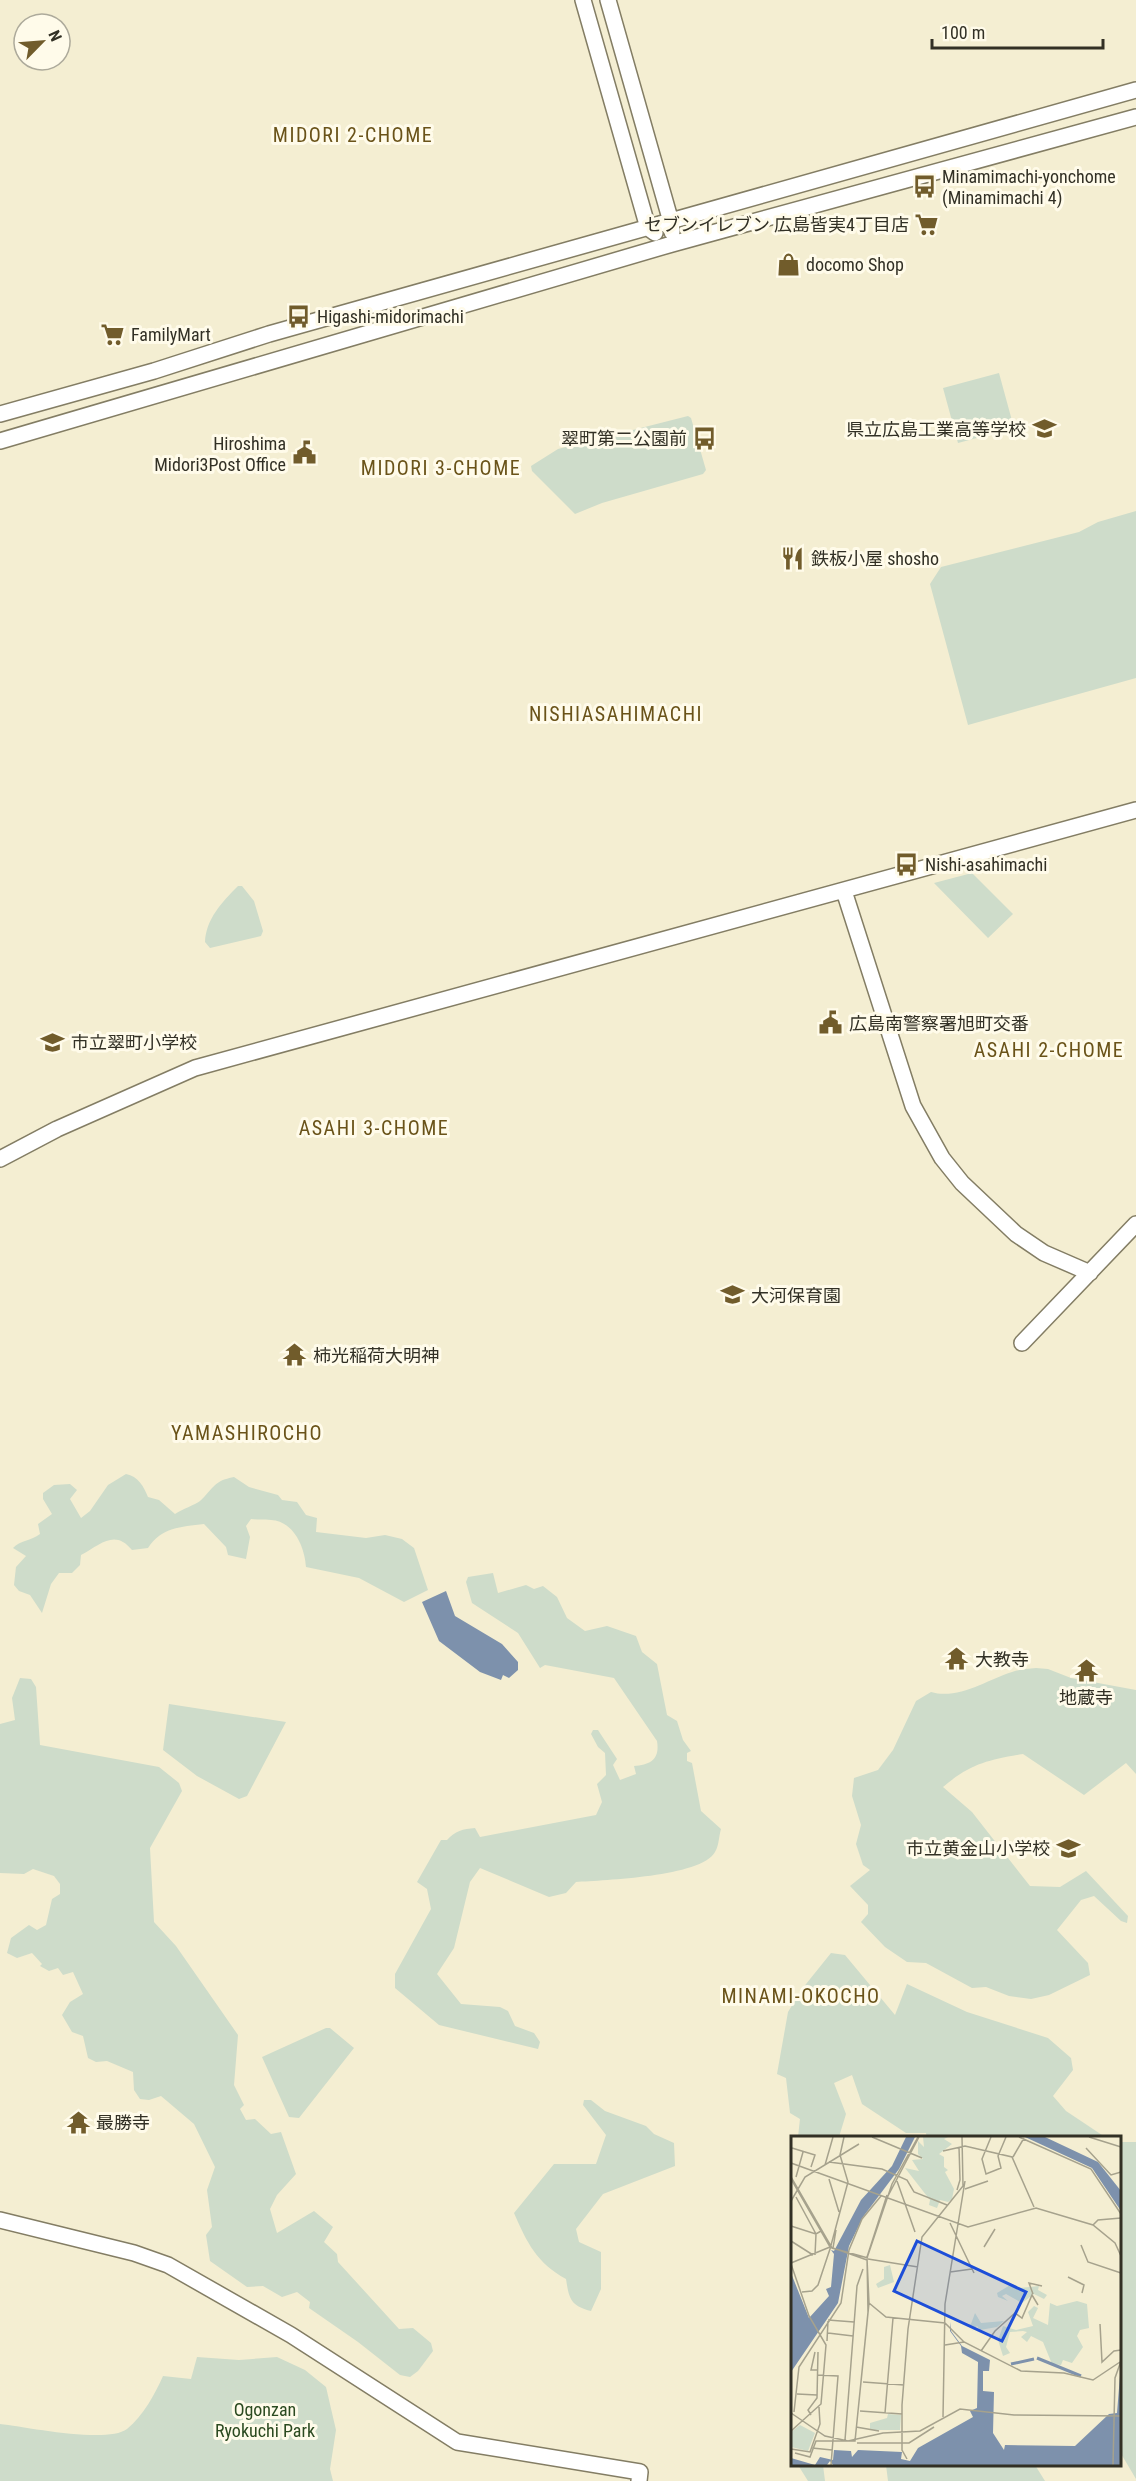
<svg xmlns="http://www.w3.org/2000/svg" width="1136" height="2481" viewBox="0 0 1136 2481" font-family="'Roboto Condensed','Noto Sans JP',sans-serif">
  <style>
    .green { fill: #cedcca }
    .water { fill: #7d91ac }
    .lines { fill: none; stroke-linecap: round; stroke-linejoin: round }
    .minor-casing { stroke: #837d64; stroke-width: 18 }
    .minor { stroke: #fff; stroke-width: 15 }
    .labels { text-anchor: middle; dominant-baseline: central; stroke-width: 6; stroke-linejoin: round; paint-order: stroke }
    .poi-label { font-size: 18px; fill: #323025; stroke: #fffbea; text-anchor: start }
    .park-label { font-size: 18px; fill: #2b4a20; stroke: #fffbea }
    .neighbourhood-label { font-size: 20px; letter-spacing: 1.5px; fill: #6a5319; stroke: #fffbea }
    .inset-river { fill: none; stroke: #7d91ac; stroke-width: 3 }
    .inset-road { fill: none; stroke: #a6a28d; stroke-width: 1.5 }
    .view { fill: #1d4ed8; fill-opacity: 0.15; stroke: #1d4ed8; stroke-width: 3 }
    .inset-edge { fill: none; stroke: #323025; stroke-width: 3 }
  </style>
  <rect width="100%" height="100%" fill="#f4eed2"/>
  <path class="green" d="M999,373L1014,428L958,443L943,388Z
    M688,416L691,418L706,470L703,474L602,503L575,514L532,471L531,466L558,449Z
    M1136,511V678L968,725L930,584L941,567L1079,532L1098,522Z
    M972,873L1013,914L988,938L934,883Z
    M238,886H242L254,901L263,931L261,936L210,948L205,942C206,919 222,902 238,886Z
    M126,1474C138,1476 144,1487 148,1497L159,1500L175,1514C182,1509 195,1505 200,1501C214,1488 213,1481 234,1477L249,1487L278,1495L282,1500L297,1502L306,1515L317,1518L316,1532L366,1538L385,1535L402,1539L414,1548L428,1590L404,1602L359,1578L306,1567C305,1548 294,1521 271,1520C264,1519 258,1520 251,1519L246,1526L250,1537L246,1559L228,1555L226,1547L204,1524C180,1527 162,1527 148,1548L132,1550C115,1529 101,1544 81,1555L80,1565L72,1573H59L51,1584L42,1613L30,1595L19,1591L14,1585L16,1567L26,1556L13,1548C20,1540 31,1541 40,1534L38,1524L52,1514L43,1499V1493L54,1485L70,1484L77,1490L70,1499L81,1518L90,1511L108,1485Z
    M493,1573L498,1593L526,1585L534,1589L543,1586L557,1597L567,1618L585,1631L607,1626L636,1636L642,1652L657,1664L667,1715L677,1721L683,1740L691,1751L687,1753V1761L692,1763L701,1811L721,1829C719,1835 719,1846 715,1852C701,1877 604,1880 576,1882L566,1893L549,1897L480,1868L470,1882L454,1948L437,1974L461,2004L500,2007L508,2011L515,2026L534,2033L540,2042L538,2049L439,2025L395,1988V1974L431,1909L427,1889L417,1882L441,1840H447C455,1831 463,1829 475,1828L480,1837L596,1815L602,1802L597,1784L606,1775L605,1753L598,1747L591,1734L593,1730H598L617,1759L613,1765L620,1780L636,1774L634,1766C651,1765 660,1759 657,1741L614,1678L545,1665L540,1668L518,1633L472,1603L466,1582L468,1577Z
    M1036,1668L1048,1669L1071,1678L1136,1690V1774L1126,1763L1084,1795L1023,1754C988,1760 970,1764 943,1787L972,1812L1030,1886L1060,1887L1086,1871L1128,1916L1127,1923L1121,1921L1094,1896L1081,1900L1057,1930L1088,1963L1090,1975L1049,1995L1031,1999L1009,1996L986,1987L972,1988L926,1963L907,1962L885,1947L861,1922L868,1914V1905L850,1886L870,1870L863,1865L856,1844L861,1825L852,1796L854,1778L878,1770L893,1750L916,1701L931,1692C958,1700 987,1680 1012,1672C1019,1669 1028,1669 1036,1668Z
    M20,1678L31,1679L36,1687L40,1745L159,1767L179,1783L182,1791L150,1848L154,1922L176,1946L238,2035L234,2085L244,2105L240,2109L246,2120L255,2119L271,2134L281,2132L296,2174L277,2195L270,2209L277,2233L314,2211L333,2227L324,2242L337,2254L338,2262L399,2329L413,2328L431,2343L433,2351L418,2371L410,2377L400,2375L358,2342L309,2308L310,2302L297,2292L282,2297L263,2286L247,2287L210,2261L206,2235L212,2227L207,2190L215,2167L194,2124L161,2096L149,2100L140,2099L134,2090L133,2072L107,2061L96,2062L88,2058L83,2036L72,2032L62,2015L70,2002L83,1994L73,1972L63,1975L58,1968L49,1971L40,1966L42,1964L32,1953L17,1958L7,1953L11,1938L29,1925L37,1930L46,1925L52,1899L60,1894V1884L54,1876L33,1869L24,1874L0,1873V1724L15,1720L12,1698Z
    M169,1704L286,1722L247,1796L239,1799L197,1776L163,1750Z
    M831,1953L845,1955L895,2015L907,1984L967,2012L1048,2038L1071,2058L1073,2070L1053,2096L1066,2111L1105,2137L927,2138L926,2133H906L862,2104L852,2075L834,2083L846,2114L839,2137H798L800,2119L790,2113L786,2078L777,2074L788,2012L802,1989Z
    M326,2028H330L354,2048L299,2118L289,2117L262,2057Z
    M584,2100H591L605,2111L646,2126L654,2134L674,2143L675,2166L603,2194L576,2229L579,2242L601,2252V2289L591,2311C571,2306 569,2299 566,2279C537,2263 527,2243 514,2213L554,2164H596L606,2135L583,2105Z
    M1120,2142H1136V2479L1120,2452Z
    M197,2357L239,2360L277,2357L305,2370L326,2387L336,2430L330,2469L333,2481H0V2424C27,2427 107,2444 127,2429C143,2416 155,2394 163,2376L191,2379Z
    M798,2465H823L825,2481H808Z
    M886,2465H1035L1045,2481H888Z"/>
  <path class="water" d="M446,1591L455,1616L502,1644L518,1662V1670L509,1678L503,1675L501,1680L480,1672L439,1641L422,1602Z"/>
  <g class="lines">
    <defs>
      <path id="minor" d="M583,0L648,228L655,233
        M608,0L671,222L672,232
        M0,414L154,371L269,334L1136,90
        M0,441L672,244L1136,117
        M844,891L913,1106L942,1158L962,1183L1016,1234L1044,1253L1090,1273
        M0,1159L57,1129L195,1068L1136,810
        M1022,1343L1136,1224
        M0,2220L134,2253L168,2265L291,2335L457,2442L640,2472L639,2481"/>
    </defs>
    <use href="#minor" class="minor-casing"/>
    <use href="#minor" class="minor"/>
  </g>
  <defs>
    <symbol id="bus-bare" viewBox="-9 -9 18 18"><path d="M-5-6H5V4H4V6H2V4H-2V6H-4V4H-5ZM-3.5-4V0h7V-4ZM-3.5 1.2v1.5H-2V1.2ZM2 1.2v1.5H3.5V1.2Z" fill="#715c2b" stroke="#fffbea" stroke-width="2.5" paint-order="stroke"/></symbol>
    <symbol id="supermarket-bare" viewBox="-9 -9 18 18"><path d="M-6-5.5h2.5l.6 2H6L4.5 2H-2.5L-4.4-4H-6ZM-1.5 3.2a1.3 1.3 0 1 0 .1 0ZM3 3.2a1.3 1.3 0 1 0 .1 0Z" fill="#715c2b" stroke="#fffbea" stroke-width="2.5" paint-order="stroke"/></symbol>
    <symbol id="shop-bare" viewBox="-9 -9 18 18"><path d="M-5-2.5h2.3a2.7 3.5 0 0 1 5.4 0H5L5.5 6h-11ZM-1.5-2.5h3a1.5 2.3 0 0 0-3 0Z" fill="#715c2b" stroke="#fffbea" stroke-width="2.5" paint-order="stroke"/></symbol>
    <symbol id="school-bare" viewBox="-9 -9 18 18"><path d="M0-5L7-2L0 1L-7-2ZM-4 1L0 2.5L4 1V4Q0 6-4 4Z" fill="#715c2b" stroke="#fffbea" stroke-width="2.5" paint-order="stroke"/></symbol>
    <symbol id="civic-bare" viewBox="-9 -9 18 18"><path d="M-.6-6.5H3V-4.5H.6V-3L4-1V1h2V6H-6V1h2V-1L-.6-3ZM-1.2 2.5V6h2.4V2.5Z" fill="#715c2b" stroke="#fffbea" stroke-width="2.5" paint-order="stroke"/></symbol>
    <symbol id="restaurant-bare" viewBox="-9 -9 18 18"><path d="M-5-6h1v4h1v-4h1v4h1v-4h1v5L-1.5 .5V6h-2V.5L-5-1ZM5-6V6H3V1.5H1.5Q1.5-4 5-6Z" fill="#715c2b" stroke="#fffbea" stroke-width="2.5" paint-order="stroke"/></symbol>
    <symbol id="temple-bare" viewBox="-9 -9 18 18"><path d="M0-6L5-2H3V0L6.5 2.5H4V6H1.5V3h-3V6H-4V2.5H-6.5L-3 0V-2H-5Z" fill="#715c2b" stroke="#fffbea" stroke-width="2.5" paint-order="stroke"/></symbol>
  </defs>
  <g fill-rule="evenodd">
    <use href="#bus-bare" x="908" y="170" width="33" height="33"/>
    <use href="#supermarket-bare" x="910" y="208" width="33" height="33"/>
    <use href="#shop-bare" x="772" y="248" width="33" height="33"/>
    <use href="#bus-bare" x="282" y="300" width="33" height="33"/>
    <use href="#supermarket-bare" x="96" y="318" width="33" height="33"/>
    <use href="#school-bare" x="1028" y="412" width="33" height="33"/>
    <use href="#bus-bare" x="688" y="422" width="33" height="33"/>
    <use href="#civic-bare" x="288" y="436" width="33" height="33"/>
    <use href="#restaurant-bare" x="776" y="542" width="33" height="33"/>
    <use href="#bus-bare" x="890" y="848" width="33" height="33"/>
    <use href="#civic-bare" x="814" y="1006" width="33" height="33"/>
    <use href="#school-bare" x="36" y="1026" width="33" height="33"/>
    <use href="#school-bare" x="716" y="1278" width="33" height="33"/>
    <use href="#temple-bare" x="278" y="1338" width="33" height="33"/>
    <use href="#temple-bare" x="940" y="1642" width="33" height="33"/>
    <use href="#temple-bare" x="1070" y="1654" width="33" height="33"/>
    <use href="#school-bare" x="1052" y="1832" width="33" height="33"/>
    <use href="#temple-bare" x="62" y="2106" width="33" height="33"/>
  </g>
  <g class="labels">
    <g class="poi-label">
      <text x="942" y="176">Minamimachi-yonchome<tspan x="942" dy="21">(Minamimachi 4)</tspan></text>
      <text x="909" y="224" text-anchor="end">セブンイレブン 広島皆実4丁目店</text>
      <text x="806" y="264">docomo Shop</text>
      <text x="317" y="316">Higashi-midorimachi</text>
      <text x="131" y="334">FamilyMart</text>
      <text x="1026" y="429" text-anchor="end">県立広島工業高等学校</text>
      <text x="687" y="438" text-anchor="end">翠町第二公園前</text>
      <text x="286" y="443" text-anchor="end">Hiroshima<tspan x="286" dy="21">Midori3Post Office</tspan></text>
      <text x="811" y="558">鉄板小屋 shosho</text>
      <text x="925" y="864">Nishi-asahimachi</text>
      <text x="849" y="1023">広島南警察署旭町交番</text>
      <text x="71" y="1042">市立翠町小学校</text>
      <text x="751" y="1295">大河保育園</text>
      <text x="313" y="1355">柿光稲荷大明神</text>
      <text x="975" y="1659">大教寺</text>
      <text x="1086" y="1697" text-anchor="middle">地蔵寺</text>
      <text x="1050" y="1848" text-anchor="end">市立黄金山小学校</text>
      <text x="96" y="2122">最勝寺</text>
    </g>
    <g class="park-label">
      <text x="265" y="2409">Ogonzan<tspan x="265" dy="21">Ryokuchi Park</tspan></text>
    </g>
    <g class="neighbourhood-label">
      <text x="353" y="135">MIDORI 2-CHOME</text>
      <text x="441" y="468">MIDORI 3-CHOME</text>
      <text x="616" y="714">NISHIASAHIMACHI</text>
      <text x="1049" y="1050">ASAHI 2-CHOME</text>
      <text x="374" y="1128">ASAHI 3-CHOME</text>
      <text x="247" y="1433">YAMASHIROCHO</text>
      <text x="801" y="1996">MINAMI-OKOCHO</text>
    </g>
  </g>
  <g transform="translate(791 2136)">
    <rect width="330" height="330" fill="#f4eed2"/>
    <path d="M132,1H157L153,3L161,8L148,18L153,21V31L157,34L154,36L163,53L161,63L157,66L149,64L146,72L138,69L139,64L114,32L128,35L121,24L132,23L127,18V5L133,11ZM99,129L103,146L87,152L85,148L93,143V131ZM221,148L229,152L248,150L247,154L256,159L253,163L243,158L231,167L215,158L211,160L217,165L207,161L206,157ZM286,165L296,168L298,192L289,194L286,200L292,211L281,227L272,224L270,229L261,228L252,206L240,200L236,206L230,201L236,196L232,195L219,196L215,211L219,217L212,220L207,204L212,190L225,194L242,190L237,176L243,170L247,172L242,182L257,189L259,167L266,170ZM184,177L190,187L213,185L206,191L189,194L186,190L181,195L183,192L178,191L175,189L180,188ZM97,278L110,279L109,294H79V287L96,282ZM9,289L24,297L17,315L0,311V296Z" fill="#cedcca"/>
    <path d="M115,1H124L108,33L72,81L58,110L47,167L0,236V137L18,182L38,160L35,153L40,151L43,118L40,114L43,115L70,64L101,30ZM234,1H254L307,26L330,55V75L301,32ZM160,186V195L171,210L199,224L198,235H192V255L203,256L202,297L213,314L214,309L284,310L318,278L326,277L330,227V329H42L39,325L36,329H0V322L24,329L29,321L42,324L43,314L60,315L61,321L67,314L111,316L110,323L119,325L127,312L182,281L179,275L186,272L187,226L171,217L170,210L159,195Z" fill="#7d91ac"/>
    <path class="inset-river" d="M246,222L290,240M220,228L243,223"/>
    <path class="inset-road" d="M81,1L131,22M200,1L191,23L195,38L210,32L207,20L215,1M228,1L300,33L330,78M298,1L330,11M1,12L24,19L20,31M295,12L320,39L330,36M152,15L174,10L221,21L243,71M222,21L233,2M38,26L91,33L116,44L123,56L156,69M0,27L177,91L245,72L302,89L324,107L330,120M34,29L42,1M0,41L41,112L77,122M5,41L12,16M0,43L39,111L76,124M38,43L48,76M106,45L124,96M174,53L197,45M166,54L169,44L168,11M97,60L128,1M5,61L25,98L30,95M0,65L14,41L68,8M159,87L183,137M302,89L307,84L330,82M0,90L25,98L24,119M0,105L22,119M290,109L297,126L330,137M193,111L204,93M42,112L45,94M77,123L127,131M0,127L39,111M0,128L18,180L35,209L30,268L0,295M159,136L181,133M277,141L293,149L291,157M11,156L21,155L27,149L39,113L57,46L49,19L53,1M242,158L238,147L251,150M78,167L95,181L154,187L173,206L230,235L273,237L302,244L329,226M37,184L63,186M309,188L311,226L323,215L330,214M37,197L62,200M36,205L37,185M154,209L173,206M190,215L204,195L224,177L231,182L241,159L247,169M24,216L20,234H26M27,239L47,240L40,329M72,246L113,249M6,258L26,259M69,275L111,278M3,276L8,231L50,167L58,114L71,83L90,60M0,277L34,300L57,305L92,297L129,295L169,273L223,279L330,280M94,277L102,182M20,279L17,274L26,262L27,216M152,281L154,168L174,45M65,291L88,295M54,304L66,150L72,133M64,305L77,176L76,121L96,59M66,307H118L143,291M21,312L41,314M0,313L19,316L29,288L28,271M4,317L19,321L25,305H64L78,167L76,122L101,48L127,1M116,323L111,314V269L117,193L131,101L172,50L171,1M322,329L324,242L330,225"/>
    <path class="view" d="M126,105L235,156L211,205L103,155Z"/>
    <rect width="330" height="330" class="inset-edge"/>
  </g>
  <g transform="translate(42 42) rotate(65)"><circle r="28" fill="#fffbea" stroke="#adaa9b" stroke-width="1.5"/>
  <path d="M0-4.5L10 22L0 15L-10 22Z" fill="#715c2b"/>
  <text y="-9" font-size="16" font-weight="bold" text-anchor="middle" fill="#323025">N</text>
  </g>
  <path d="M932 39v9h171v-9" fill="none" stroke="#323025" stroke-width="3"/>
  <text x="941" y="39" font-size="18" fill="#323025" stroke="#fffbea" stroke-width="4.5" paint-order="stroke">100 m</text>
</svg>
